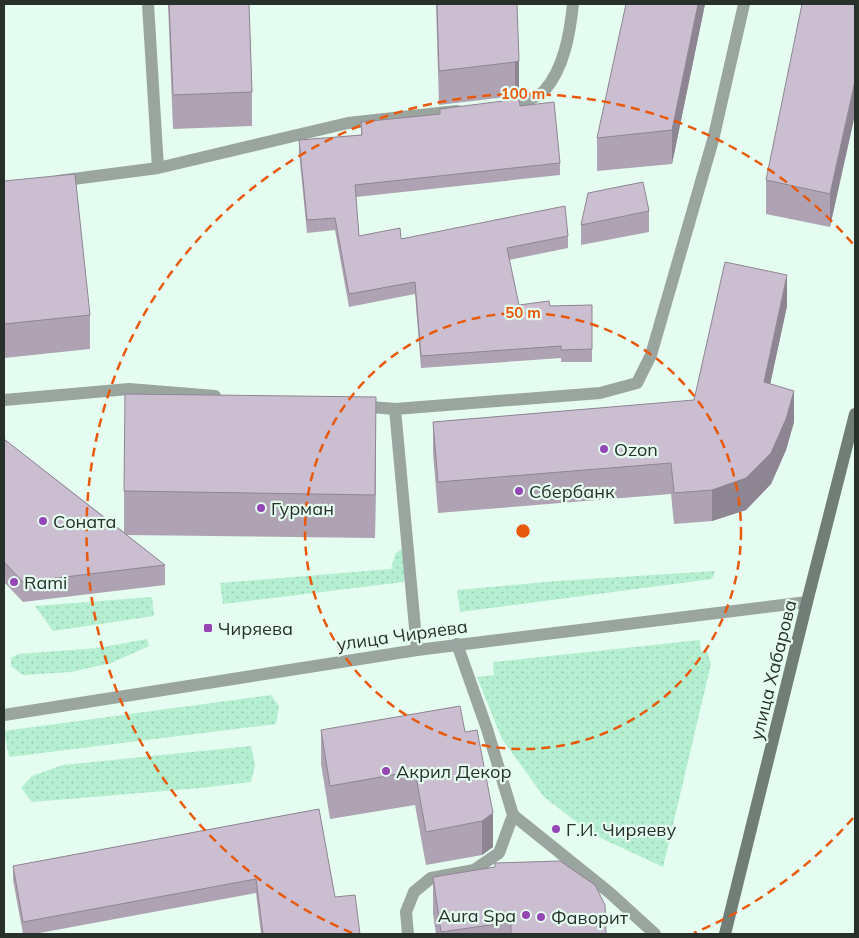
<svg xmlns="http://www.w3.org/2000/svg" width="859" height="938" viewBox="0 0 859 938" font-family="Mulish,sans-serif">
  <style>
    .grass { fill: url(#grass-dots) }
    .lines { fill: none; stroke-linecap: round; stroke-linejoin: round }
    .lane { stroke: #9ba5a0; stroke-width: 12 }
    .street { stroke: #9ba5a0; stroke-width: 12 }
    .secondary { stroke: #707e77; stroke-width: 12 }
    .wall { fill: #afa3b3 }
    .shaded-wall { fill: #8e8592 }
    .building { fill: #cbbed0; stroke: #8e8592 }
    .ring { fill: none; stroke: #e8590c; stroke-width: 2.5; stroke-dasharray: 9 6 }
    .poi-dot { fill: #9645b4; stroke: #e5fcf0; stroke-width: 2 }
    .labels { text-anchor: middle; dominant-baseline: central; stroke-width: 4.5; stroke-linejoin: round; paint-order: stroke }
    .poi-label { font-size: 18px; fill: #27302b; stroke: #e5fcf0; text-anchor: start }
    .street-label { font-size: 18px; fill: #27302b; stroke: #e5fcf0 }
    .centre { fill: #e8590c; stroke: #e5fcf0; stroke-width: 2.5 }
    .ring-label { font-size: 15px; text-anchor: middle; font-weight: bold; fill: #e8590c; stroke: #e5fcf0; stroke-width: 4.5; stroke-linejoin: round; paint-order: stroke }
  </style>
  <defs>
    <pattern id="grass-dots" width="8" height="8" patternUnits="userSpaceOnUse" patternTransform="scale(1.25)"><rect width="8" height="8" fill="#b4efd1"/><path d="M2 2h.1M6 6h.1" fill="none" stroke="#9bcdb4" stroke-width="1.8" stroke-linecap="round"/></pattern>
  </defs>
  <rect width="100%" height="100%" fill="#e5fcf0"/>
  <path class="grass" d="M403,548L409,557L404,582L223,604L220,583L391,569L395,554Z
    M715,571L712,579L460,612L457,590L557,581Z
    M152,597L154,616L53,631L35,606Z
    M147,639L149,646L111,663L71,672L23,675L11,666V658L18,654L98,648Z
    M700,640L701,652L707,651L711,664L663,867L592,834L544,797L502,739L477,677L494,675L493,662Z
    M271,695L279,706L276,724L9,757L4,731Z
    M251,746L255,765L251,782L201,788L32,802L21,788L32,776L63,765Z"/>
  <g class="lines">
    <path class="lane" d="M504,106C515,105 536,99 544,91C564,69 570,33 573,4
      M158,168L348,123L457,111
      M58,181L158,168L148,4
      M4,400L129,389L215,396
      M360,406L395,409
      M417,650L395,409L600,393L637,383L651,355L713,140L744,4
      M513,815L610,893L655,934
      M408,934L406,912L414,892L431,878L474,870L499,853L513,815L487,729L457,644"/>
    <path class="street" d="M4,715L417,650L807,602"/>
    <path class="secondary" d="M725,934L807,602L855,414"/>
  </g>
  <path class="wall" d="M168,4H249L252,92V126L173,129Z
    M436,4H517L519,94L515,96L439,105Z
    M705,4L672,164L597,171V138Z
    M855,4L830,227L766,214V180Z
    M520,106L560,163V175L356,197L359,236L401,239L568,236V248L509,260L519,305L550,306L592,305V362H561V358L421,368L415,294L349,307L335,230L307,233L299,152V140L361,135V122Z
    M4,181L90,315V349L4,358Z
    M649,211V232L581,245V225Z
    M787,306L770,384L794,422L786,450L771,484L746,510L712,521L674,524L671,494L438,513L433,453V422L694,400Z
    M4,439L124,532V491L376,440L375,538L127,535L165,565V585L23,602L4,582Z
    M321,730L465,732L493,847L482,855L426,865L415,805L330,819L321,764Z
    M319,809L335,897L360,934H261L256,893L34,934H23L13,880V866Z
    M433,877L606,934H436L433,914Z"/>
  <path class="shaded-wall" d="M698,4H705L672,164V130Z
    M519,61V94L515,96V62Z
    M855,81V115L830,227V194Z
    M787,275V306L764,413V382Z
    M794,391V422L786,450L771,484L746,510L712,521V490Z
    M376,397V440L375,538V495Z
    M493,813V847L482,855V821Z"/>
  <path class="building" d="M169,4H249L252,92L173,95Z
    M437,4H517L519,61L515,62L439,71Z
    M626,4H698L672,130L597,138Z
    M802,4H855V81L830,194L766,180Z
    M519,99L520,106L554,102L560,163L355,185L359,236L400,228L401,239L565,206L568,236L507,248L519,305L549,301L550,306L592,305V349L561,350V346L421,356L415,282L349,294L335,218L307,220L299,140L362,135L361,122L440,114V109Z
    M75,174L90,315L4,324V181Z
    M643,182L649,211L581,225L588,193Z
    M725,262L787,275L764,382L794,391L786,419L771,453L746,478L712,490L674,493L671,463L438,482L433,422L694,400Z
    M125,394L376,397L375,495L124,491Z
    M4,439L165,565L23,582L4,562Z
    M460,706L465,732L477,730L493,813L482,821L426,832L415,771L330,786L321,730Z
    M319,809L335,897L355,895L360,934H263L256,879L23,922L13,866Z
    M560,861L595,885L605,905L606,934H511V922L441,932L433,877L495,867V863Z"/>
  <g class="ring">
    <circle cx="523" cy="531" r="218"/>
    <path d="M853 818A437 437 0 0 1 694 933M352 933A437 437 0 1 1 853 244"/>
  </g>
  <g class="poi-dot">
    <circle cx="604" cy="449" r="5"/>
    <circle cx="519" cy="491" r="5"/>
    <circle cx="261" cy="508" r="5"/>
    <circle cx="43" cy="521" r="5"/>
    <circle cx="14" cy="582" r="5"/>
    <rect x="203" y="623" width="10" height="10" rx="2.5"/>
    <circle cx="386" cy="771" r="5"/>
    <circle cx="556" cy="829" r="5"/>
    <circle cx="526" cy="915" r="5"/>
    <circle cx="541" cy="917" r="5"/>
  </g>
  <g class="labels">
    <g class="poi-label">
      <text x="614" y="449">Ozon</text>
      <text x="529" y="491">Сбербанк</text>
      <text x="271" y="508">Гурман</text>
      <text x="53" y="521">Соната</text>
      <text x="24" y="582">Rami</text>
      <text x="218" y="628">Чиряева</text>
      <text x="396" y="771">Акрил Декор</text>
      <text x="566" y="829">Г.И. Чиряеву</text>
      <text x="516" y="915" text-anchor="end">Aura Spa</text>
      <text x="551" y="917">Фаворит</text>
    </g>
    <g class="street-label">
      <text transform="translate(402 635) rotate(-8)">улица Чиряева</text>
      <text transform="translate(773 670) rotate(-76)">улица Хабарова</text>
    </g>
  </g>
  <circle cx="523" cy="531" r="8" class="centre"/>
  <g class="ring-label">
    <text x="523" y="99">100 m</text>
    <text x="523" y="318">50 m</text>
  </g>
  <rect width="859" height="938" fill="none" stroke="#27302b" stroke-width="10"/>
</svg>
